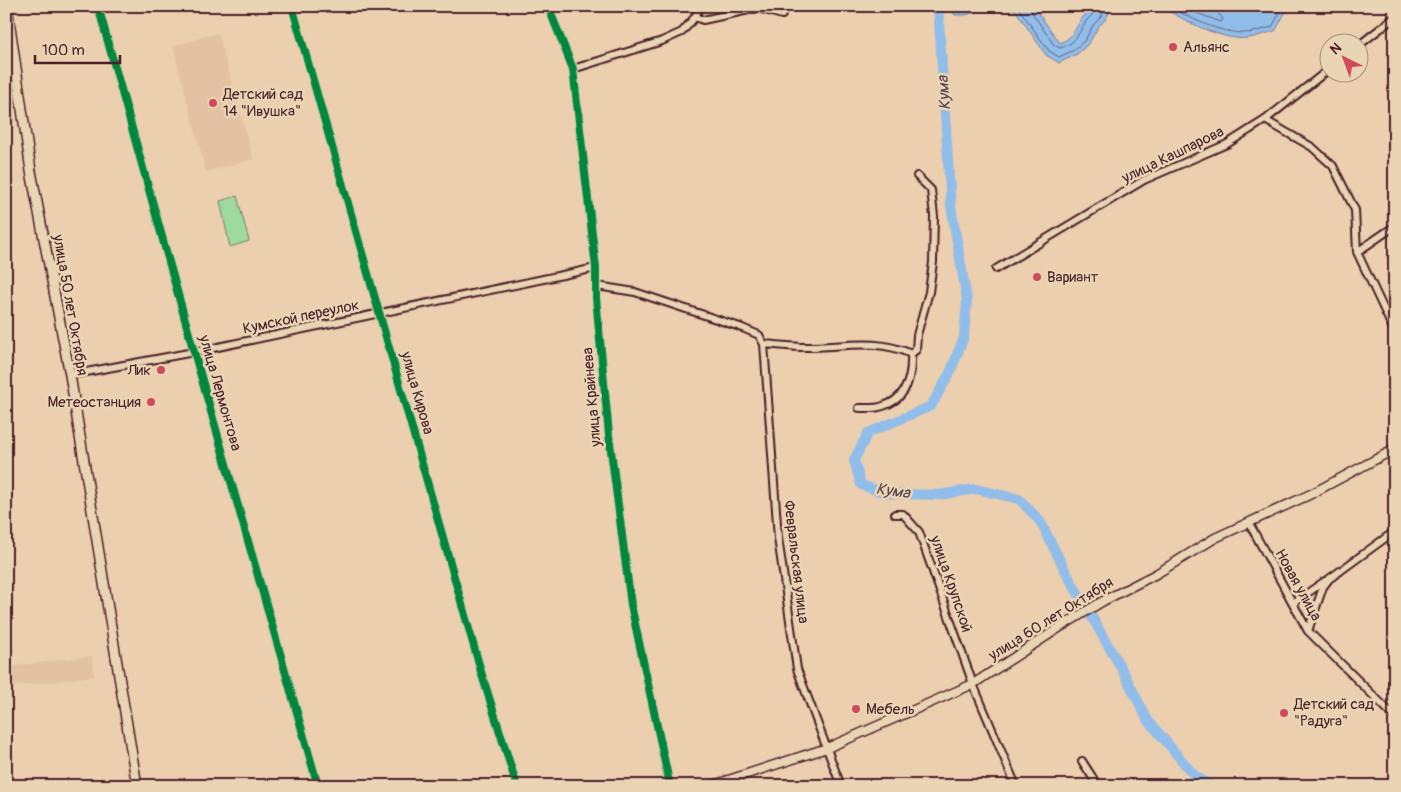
<svg xmlns="http://www.w3.org/2000/svg" width="1401" height="792" viewBox="0 0 1401 792" font-family="Pangolin,sans-serif">
  <style>
    .built { fill: #e3c1a3 }
    .green { fill: #9edaa0; stroke: #747c66 }
    .water { fill: #91bdea; stroke: #757e9e }
    .lines { fill: none; stroke-linecap: round; stroke-linejoin: round }
    .shore { stroke: #665e77; stroke-width: 1 }
    .river { stroke: #91bdea; stroke-width: 10 }
    .minor-casing { stroke: #4a1f2b; stroke-width: 10 }
    .major-casing { stroke: #4a1f2b; stroke-width: 11 }
    .highway-casing { stroke: #4a1f2b; stroke-width: 12 }
    .minor { stroke: #e9d5b3; stroke-width: 6 }
    .major { stroke: #e9d5b3; stroke-width: 8 }
    .highway { stroke: #e9d5b3; stroke-width: 9 }
    .cycleway-casing { stroke: #e9d5b3; stroke-width: 11 }
    .cycleway { stroke: #00873e; stroke-width: 8 }
    .poi-dot { fill: #d1495b; stroke: #e9d5b3; stroke-width: 2 }
    .labels { text-anchor: middle; dominant-baseline: central; stroke-width: 5; stroke-linejoin: round; paint-order: stroke }
    .poi-label { font-size: 15px; fill: #4a1f2b; stroke: #e9d5b3; text-anchor: start }
    .street-label { font-size: 15px; fill: #4a1f2b; stroke: #e9d5b3 }
    .water-label { font-size: 16px; font-style: italic; fill: #583f51; stroke: #e9d5b3 }
  </style>
  <rect width="100%" height="100%" fill="#ebcfae"/>
  <filter id="ink" filterUnits="userSpaceOnUse"><feTurbulence type="fractalNoise" baseFrequency=".02" numOctaves="2"/><feDisplacementMap in="SourceGraphic" scale="10" xChannelSelector="R" yChannelSelector="G"/><feConvolveMatrix kernelMatrix="1 2 1 2 8 2 1 2 1" color-interpolation-filters="sRGB"/></filter>
  <g filter="url(#ink)">
    <path class="built" d="M218,33L253,159L206,172L173,46Z
      M92,656L94,676L6,687V667Z"/>
    <path class="green" d="M237,196L249,241L230,247L220,201Z"/>
    <path class="water" d="M952,6H997L965,15H955L952,11Z
      M1000,6H1033L1060,43C1077,35 1074,27 1085,15C1087,12 1091,9 1094,6H1113L1105,20L1098,27L1089,43L1077,54L1059,63L1046,55L1016,11L1010,8Z
      M1160,6H1223L1233,10L1245,11L1257,8L1258,6H1289L1275,31C1266,33 1257,37 1248,38C1223,42 1182,19 1160,6Z"/>
    <g class="lines">
      <path class="shore" d="M1017,6L1049,51L1059,57L1074,50L1085,40L1094,24L1101,17L1107,6
        M1030,6L1031,11L1054,45L1060,48C1079,42 1077,33 1088,19C1092,14 1096,13 1097,6
        M1170,6C1190,19 1220,33 1245,33C1253,33 1263,29 1272,27L1283,6
        M1182,6L1191,11L1221,22L1223,19L1218,13L1217,6"/>
      <path class="river" d="M938,6L951,206L967,300L964,337L950,373L931,406L868,433L854,460L861,485L885,493L901,494L938,495L976,489L1019,499L1040,521L1067,574L1124,673L1147,719L1194,775L1211,786"/>
      <defs>
        <path id="minor" d="M98,6L194,352L318,786
          M292,6L482,675L517,786
          M548,6L573,69L596,268V298L609,435L631,605L670,786
          M695,17L703,20L758,8L782,15
          M1358,46L1395,17
          M573,69L662,41L682,32L695,17L700,6
          M1265,120L1312,147L1333,166L1355,210L1357,252L1395,333
          M1357,252L1395,226
          M996,269L1144,180L1227,144L1265,120L1328,70
          M597,286L635,292L740,327L759,335L764,344L778,538L797,669L841,786
          M764,344C778,345 793,347 807,347C843,347 877,338 911,354
          M70,375L194,352L596,268
          M859,408C866,408 876,409 883,406C907,399 912,376 911,354L916,350L917,335L929,292L933,262L934,216L931,190L917,176
          M895,514H903L919,532L973,684L1016,786
          M1249,523L1308,631L1395,717
          M1293,603L1325,581
          M1308,631L1323,587L1329,579L1395,531
          M1082,761L1098,786"/>
        <path id="major" d="M710,786L827,748L973,684L1062,626L1103,601L1156,574L1215,538L1311,494L1395,449"/>
        <path id="highway" d="M7,6L31,171L70,375L137,786"/>
      </defs>
      <use href="#minor" class="minor-casing"/>
      <use href="#major" class="major-casing"/>
      <use href="#highway" class="highway-casing"/>
      <use href="#minor" class="minor"/>
      <use href="#major" class="major"/>
      <use href="#highway" class="highway"/>
      <defs>
        <path id="cycleway" d="M98,6L194,352L318,786
          M292,6L482,675L517,786
          M548,6L573,69L596,268V298L609,435L631,605L670,786"/>
      </defs>
      <use href="#cycleway" class="cycleway-casing"/>
      <use href="#cycleway" class="cycleway"/>
    </g>
  </g>
  <g class="poi-dot">
    <circle cx="1173" cy="47" r="5"/>
    <circle cx="213" cy="103" r="5"/>
    <circle cx="1037" cy="277" r="5"/>
    <circle cx="161" cy="370" r="5"/>
    <circle cx="151" cy="402" r="5"/>
    <circle cx="856" cy="709" r="5"/>
    <circle cx="1284" cy="713" r="5"/>
  </g>
  <g class="labels">
    <g class="poi-label">
      <text x="1183" y="47">Альянс</text>
      <text x="223" y="94">Детский сад<tspan x="223" dy="17">14 "Ивушка"</tspan></text>
      <text x="1047" y="277">Вариант</text>
      <text x="151" y="370" text-anchor="end">Лик</text>
      <text x="141" y="402" text-anchor="end">Метеостанция</text>
      <text x="1294" y="704">Детский сад<tspan x="1294" dy="17">"Радуга"</tspan></text>
      <text x="866" y="709">Мебель</text>
    </g>
    <g class="street-label">
      <text transform="translate(1173 155) rotate(-26)">улица Кашпарова</text>
      <text transform="translate(70 305) rotate(80)">улица 50 лет Октября</text>
      <text transform="translate(301 317) rotate(-12)">Кумской переулок</text>
      <text transform="translate(220 393) rotate(74)">улица Лермонтова</text>
      <text transform="translate(417 393) rotate(74)">улица Кирова</text>
      <text transform="translate(592 397) rotate(-95)">улица Крайнева</text>
      <text transform="translate(796 562) rotate(83)">Февральская улица</text>
      <text transform="translate(951 584) rotate(71)">улица Крупской</text>
      <text transform="translate(1298 585) rotate(61)">Новая улица</text>
      <text transform="translate(1051 619) rotate(-32)">улица 60 лет Октября</text>
    </g>
    <g class="water-label">
      <text transform="translate(944 93) rotate(-94)">Кума</text>
      <text transform="translate(893 491) rotate(8)">Кума</text>
    </g>
  </g>
  <rect width="1401" height="792" fill="none" stroke="#e9d5b3" stroke-width="25"/>
  <rect x="12" y="12" width="1376" height="767" fill="none" stroke="#4a1f2b" stroke-width="2" filter="url(#ink)"/>
  <g transform="translate(1344 58) rotate(318)"><circle r="24" fill="#e9d5b3" stroke="#a98c7d"/>
  <path d="M0-4L9 19L0 12L-9 19Z" fill="#d1495b"/>
  <text y="-8" font-size="14" font-weight="bold" text-anchor="middle" fill="#4a1f2b">N</text>
  </g>
  <path d="M35 55v8h85v-8" fill="none" stroke="#4a1f2b" stroke-width="2.5"/>
  <text x="42" y="55" font-size="15" fill="#4a1f2b" stroke="#e9d5b3" stroke-width="4" paint-order="stroke">100 m</text>
</svg>
